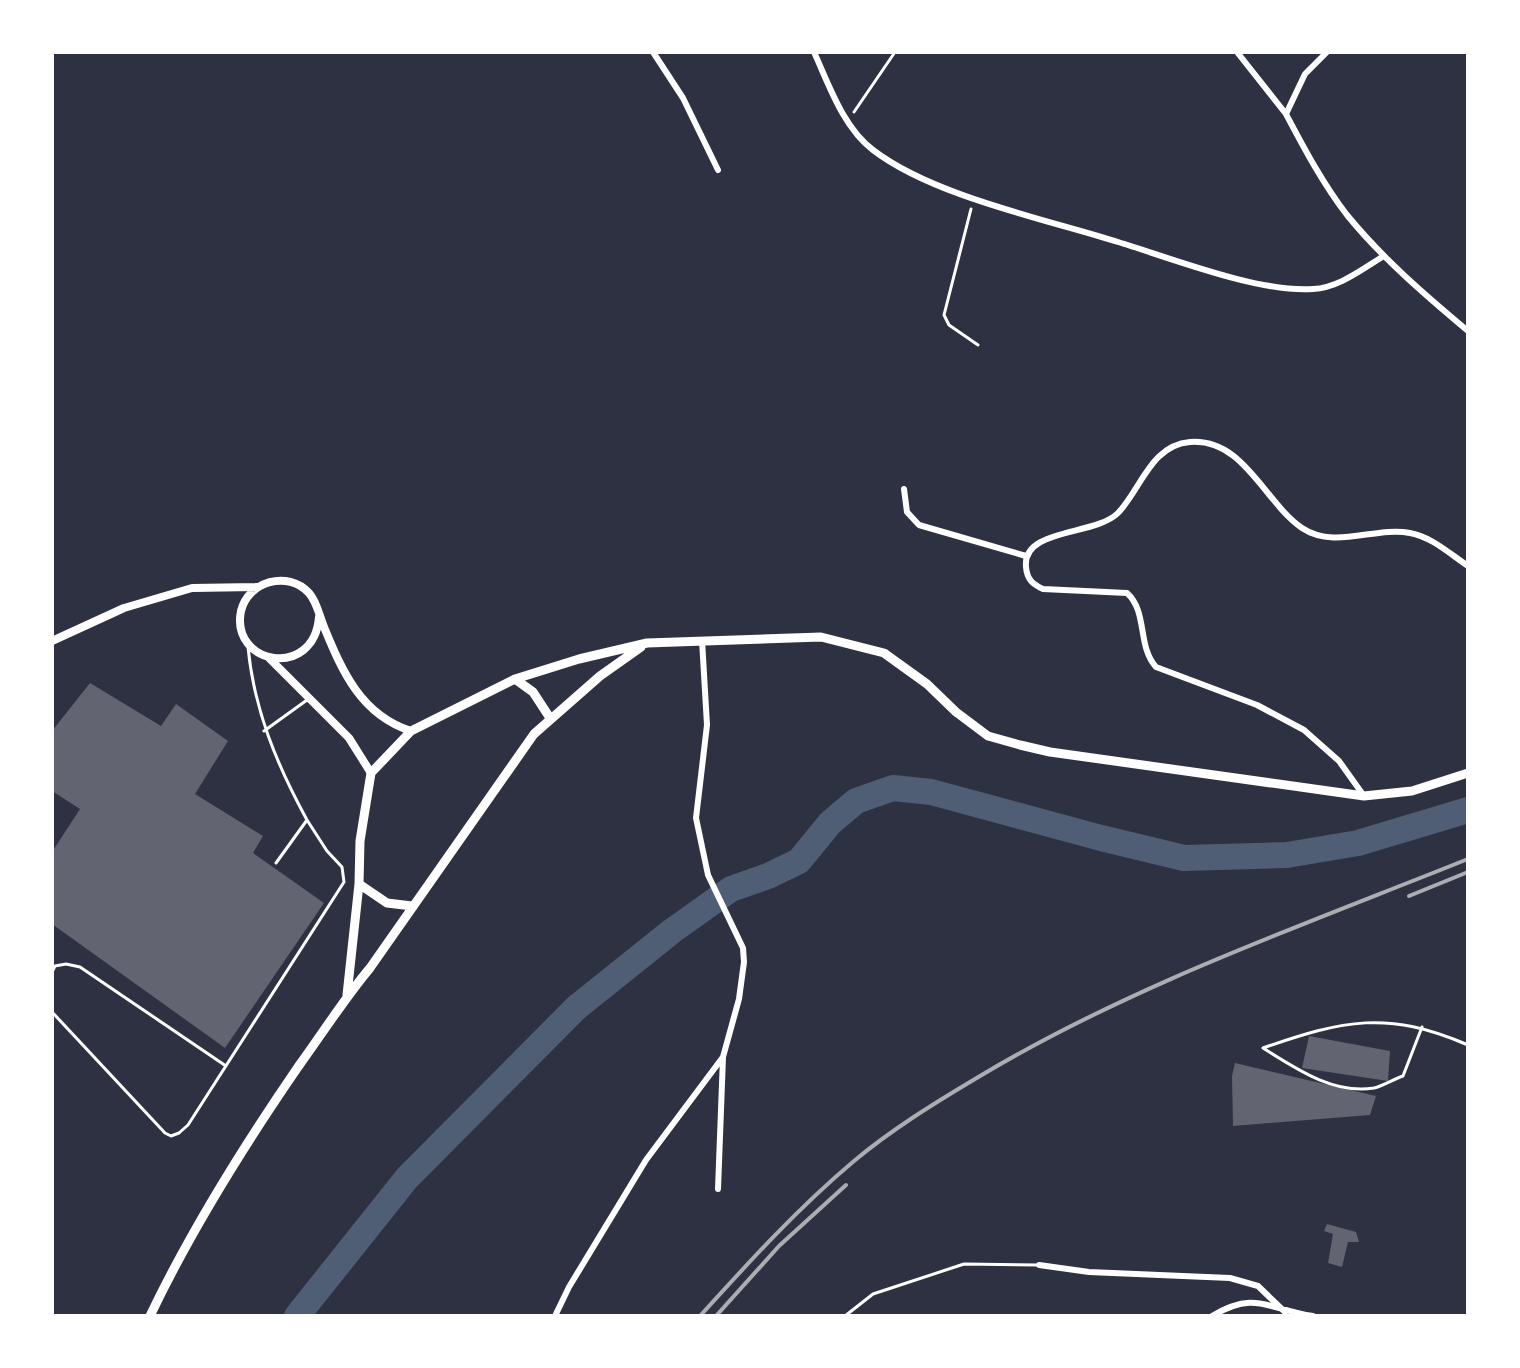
<svg xmlns="http://www.w3.org/2000/svg" width="1520" height="1368" viewBox="0 0 1520 1368" font-family="'Libre Baskerville',serif">
  <style>
    .lines { fill: none; stroke-linecap: round; stroke-linejoin: round }
    .river { stroke: #4f5d75; stroke-width: 26 }
    .building { fill: #626471 }
    .path { stroke: #fff; stroke-width: 3 }
    .service { stroke: #fff; stroke-width: 3 }
    .minor { stroke: #fff; stroke-width: 6 }
    .secondary { stroke: #fff; stroke-width: 8 }
    .primary { stroke: #fff; stroke-width: 9 }
    .rail { stroke: #abadb3; stroke-width: 4 }
  </style>
  <rect width="100%" height="100%" fill="#2d3142"/>
  <g class="lines">
    <path class="river" d="M297,1316L407,1178L576,1008L672,931L731,889L768,876L799,861L830,823L856,801L893,788L931,792L1101,838L1184,858L1287,855L1358,843L1468,810"/>
  </g>
  <path class="building" d="M90,683L161,726L176,704L228,741L195,794L263,836L253,853L324,903L225,1048L52,924V852L80,809L52,791V731Z
    M1309,1036L1390,1051L1388,1081L1302,1068Z
    M1235,1063L1376,1096L1370,1115L1233,1126L1232,1076Z
    M1327,1224L1356,1232L1359,1242H1348L1342,1267L1328,1263L1333,1234L1324,1231Z"/>
  <g class="lines">
    <path class="path" d="M854,112L895,52
      M971,209L944,315L949,325L978,345"/>
    <path class="service" d="M248,647C254,710 277,765 307,820L276,863
      M264,731L307,700
      M52,972L55,966L66,964L80,967L226,1066
      M52,1012L165,1133L171,1136L179,1133L188,1125L344,882L342,867L327,851L307,820
      M1263,1048C1344,1020 1387,1010 1468,1045
      M1263,1048C1295,1068 1334,1095 1374,1088C1383,1086 1394,1079 1403,1076L1422,1027
      M845,1316L873,1294L964,1264L1039,1265"/>
    <path class="minor" d="M653,52L683,98L718,170
      M814,52C829,85 843,127 873,150C933,196 1045,219 1118,242C1171,258 1259,293 1313,289C1339,288 1362,269 1384,256
      M1237,52L1286,114
      M1327,52L1305,74L1286,114C1304,148 1323,184 1347,215C1382,258 1425,295 1468,331
      M904,489L907,512L919,525L1026,556
      M1364,796L1339,761L1304,730L1257,705L1156,667C1137,646 1148,612 1127,593L1043,589C1032,584 1027,579 1026,567C1022,528 1095,536 1118,513C1141,489 1151,445 1190,442C1244,438 1264,502 1302,528C1335,550 1375,526 1410,533C1432,537 1450,554 1468,566
      M718,1189L723,1057
      M1039,1265L1089,1272L1230,1278L1258,1286L1285,1312
      M555,1316L569,1287L646,1160L723,1057L739,999L744,962L743,948L708,875L696,818L707,725L702,640
      M1212,1316C1256,1290 1267,1309 1313,1316"/>
    <path class="secondary" d="M319,617C314,680 230,665 241,611C248,581 288,570 309,593C317,602 319,615 324,627C342,671 361,715 411,731
      M52,641L124,608L192,588L257,587
      M269,658L349,738L371,773"/>
    <path class="primary" d="M515,679L533,692L550,718
      M359,884L387,903L412,906
      M347,995L359,884L360,841L371,773L411,731L515,679L579,659L647,643L821,637L884,653L927,684L956,712L988,736L1020,745L1050,752L1364,796L1412,791L1468,773
      M150,1316C192,1228 243,1147 298,1067C322,1034 344,999 370,968L534,734L600,676L641,647"/>
    <path class="rail" d="M1409,896L1468,872
      M700,1316C749,1262 798,1208 854,1161C891,1130 933,1104 975,1079C1129,986 1301,926 1468,859
      M716,1316L779,1246L846,1185"/>
  </g>
  <rect width="1520" height="1368" fill="none" stroke="#ffffff" stroke-width="108"/>
</svg>
